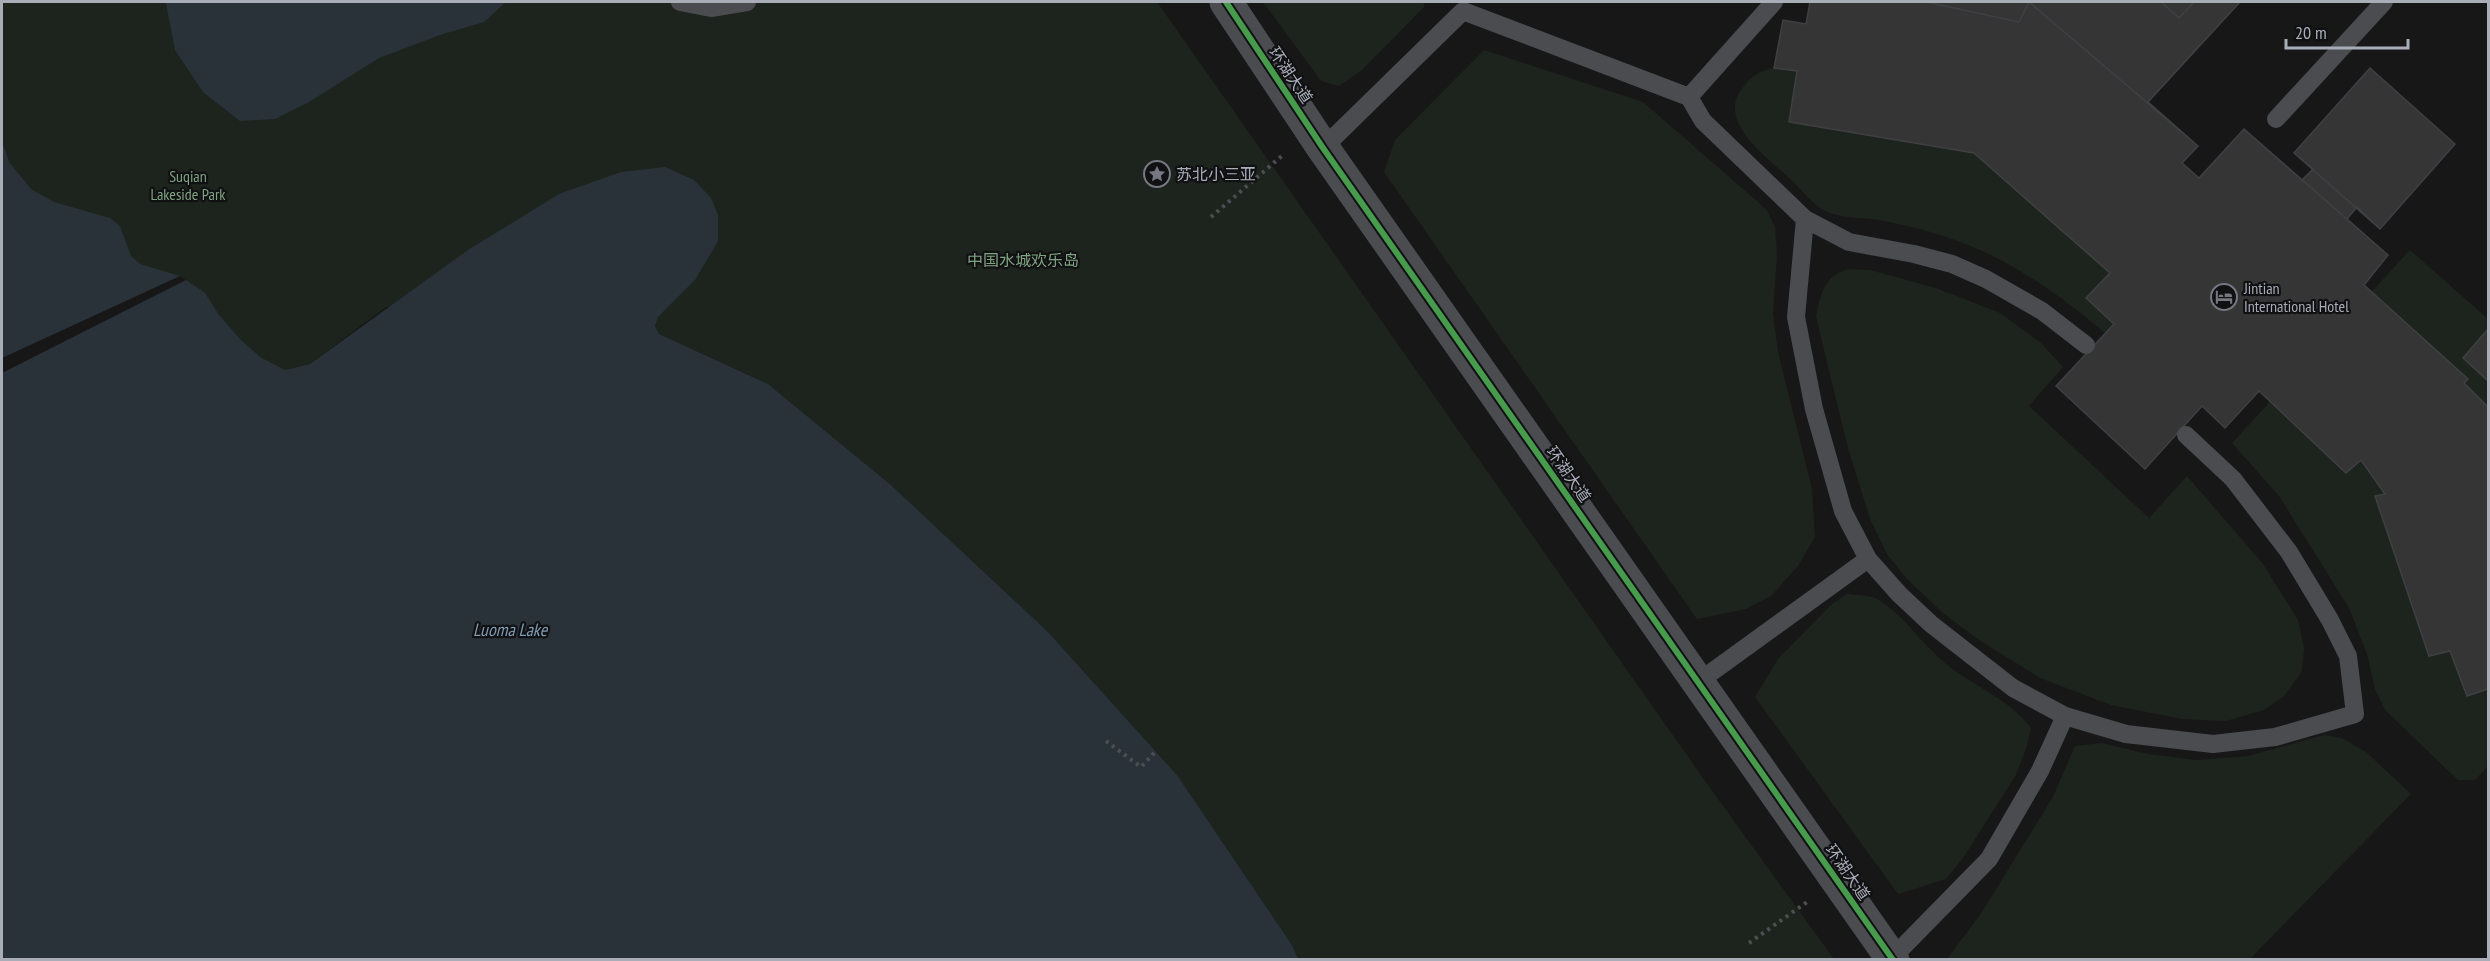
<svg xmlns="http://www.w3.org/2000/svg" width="2490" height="961" viewBox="0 0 2490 961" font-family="'PT Sans Narrow','Noto Sans SC',sans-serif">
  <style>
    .green { fill: #1d241e }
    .water { fill: #2a3239 }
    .pier { fill: #171717 }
    .building { fill: #353536; stroke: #3f4043; stroke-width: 1.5 }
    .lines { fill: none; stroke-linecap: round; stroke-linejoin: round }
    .path { stroke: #4d4e52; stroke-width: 4; stroke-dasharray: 3 4.5; stroke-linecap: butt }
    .service { stroke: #4b4c50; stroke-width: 18 }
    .tertiary { stroke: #4b4c50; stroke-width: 33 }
    .cycleway-casing { stroke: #111113; stroke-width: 10 }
    .cycleway { stroke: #469c4c; stroke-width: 6 }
    .labels { text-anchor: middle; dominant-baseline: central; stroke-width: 4.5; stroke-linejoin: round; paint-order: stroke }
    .street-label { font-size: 16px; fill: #a8adb8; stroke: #111113 }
    .poi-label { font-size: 16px; fill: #a8adb8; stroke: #111113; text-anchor: start }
    .park-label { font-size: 16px; fill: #7fa381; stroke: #111113 }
    .water-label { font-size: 18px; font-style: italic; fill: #7f9bb3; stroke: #111113 }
  </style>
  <rect width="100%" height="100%" fill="#171717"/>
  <path class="green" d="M2,2H1157L1710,788L1834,959H1298L1292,945L1177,775L1048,632L891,485L768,384L659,334L655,326L658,317L695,280L386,307L310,364L285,370L2,604Z
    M1263,2H1424V7L1362,70L1339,86L1321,81Z
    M1484,50L1643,102L1766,209L1775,227L1777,253L1773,314L1778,352L1812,489L1815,537L1798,566L1771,596L1746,609L1697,619L1384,172L1395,140Z
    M1774,68L1797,71L1974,153L2110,273L2087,298L2114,324L2105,333C2048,285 1992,247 1919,229C1906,226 1892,222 1879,220C1861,217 1842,219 1825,211C1812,204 1799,187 1788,177C1766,156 1714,120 1744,86C1753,75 1760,71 1774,68Z
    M2410,250L2488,319V766L2475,780H2458L2385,710L2375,689L2367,654L2349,608L2279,496L2232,443Z
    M1850,269L1870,270L1936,288L2000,313L2041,343L2063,367L2029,406L2149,518L2187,476L2263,564L2298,620L2304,648L2302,671L2284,696L2264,710L2226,721L2182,719L2111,705L2040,678L1976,638L1943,613L1907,579L1887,554L1870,519L1848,448L1816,317C1820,294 1825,274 1850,269Z
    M1847,594C1857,595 1870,595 1879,600C1905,617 1922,644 1946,664C1975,687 2008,698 2031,728L2026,748L2016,775L1963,858L1946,879L1898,894L1755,697L1778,659L1832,604Z
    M2324,735L2342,738L2366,752L2411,794L2250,959H1947L1982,912L2053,797L2075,746L2102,743L2148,754L2196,760L2248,756Z"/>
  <path class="water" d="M164,2H506L484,22L440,35L379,58L309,102L275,119L240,121L203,92L175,50L166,3Z
    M2,141L9,162L31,189L54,202L110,218L120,226L131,256L140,264L180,276L205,293L219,315L240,339L260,357L285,370L310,364L468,250L559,194L621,172L665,167L694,180L711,198L718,215V241L695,280L658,317L655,326L659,334L768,384L891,485L1048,632L1177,775L1292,945L1298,959H2Z"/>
  <path class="pier" d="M180,276L186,280L2,373V358Z"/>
  <path class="building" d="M1810,2H2240L2148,102L2198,146L2182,163L2199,178L2244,129L2302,180L2313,169L2294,153L2370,68L2455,144L2380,229L2357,207L2347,219L2388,255L2364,285L2468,379L2464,383L2488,407V689L2467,696L2450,651L2429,656L2375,496L2385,494L2361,460L2346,473L2259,391L2225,428L2202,406L2145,469L2056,386L2114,324L2086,298L2110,273L1974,153L1789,122L1797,71L1774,68L1783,20L1806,24Z
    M1810,2H1926L2019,22L2029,2L2198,146L2182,163L2199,178L2244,129L2388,255L2364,285L2468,379L2464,383L2488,407V689L2467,696L2450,651L2429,656L2375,496L2385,494L2361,460L2346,473L2259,391L2225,428L2202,406L2145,469L2056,386L2114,324L2086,298L2110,273L1974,153L1789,122L1797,71L1774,68L1783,20L1806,24Z
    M2161,2H2194L2179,18Z
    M2370,68L2455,144L2380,229L2294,153Z
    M2488,329V381L2463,358Z"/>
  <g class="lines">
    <path class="path" d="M1211,217L1284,154
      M1106,741L1141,767L1155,752
      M1749,943L1807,902"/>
    <path class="service" d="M680,2L711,8L747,2
      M1689,97L1703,121L1805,219L1849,242L1914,254L1952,264L1986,279L2042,311L2086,345
      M2276,119L2384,2
      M1323,148L1463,11L1689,97L1774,2
      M1805,219L1796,317L1814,409L1843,511L1868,559L1899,594L1931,624L2013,688L2065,716L2126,734L2213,744L2275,737L2355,714L2348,656L2330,620L2289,552L2233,479L2186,435
      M1698,682L1868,559
      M1892,958L1989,859L2040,771L2065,716"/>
    <path class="tertiary" d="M1226,2L1323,148L1893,960"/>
    <defs>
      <path id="cycleway" d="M1226,2L1323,148L1893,960"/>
    </defs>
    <use href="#cycleway" class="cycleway-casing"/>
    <use href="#cycleway" class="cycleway"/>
  </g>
  <defs>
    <symbol id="sight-ring" viewBox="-11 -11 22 22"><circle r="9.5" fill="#111113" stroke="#757880" stroke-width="1.5"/><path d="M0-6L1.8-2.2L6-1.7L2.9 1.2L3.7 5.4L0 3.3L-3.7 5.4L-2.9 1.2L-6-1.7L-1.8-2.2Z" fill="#757880"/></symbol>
    <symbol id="hotel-ring" viewBox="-11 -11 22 22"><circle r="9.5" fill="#111113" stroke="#757880" stroke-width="1.5"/><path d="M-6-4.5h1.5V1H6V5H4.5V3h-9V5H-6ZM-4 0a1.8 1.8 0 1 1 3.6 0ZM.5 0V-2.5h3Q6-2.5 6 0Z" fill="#757880"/></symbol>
  </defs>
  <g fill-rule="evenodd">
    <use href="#sight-ring" x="1142" y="159" width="30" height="30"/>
    <use href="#hotel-ring" x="2209" y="282" width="30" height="30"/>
  </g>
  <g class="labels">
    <g class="street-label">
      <text transform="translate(1291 75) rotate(56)">环湖大道</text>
      <text transform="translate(1569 474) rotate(55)">环湖大道</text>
      <text transform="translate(1848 872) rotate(55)">环湖大道</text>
    </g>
    <g class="poi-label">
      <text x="1176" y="174">苏北小三亚</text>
      <text x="2244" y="288">Jintian<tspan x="2244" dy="18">International Hotel</tspan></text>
    </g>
    <g class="park-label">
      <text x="188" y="176">Suqian<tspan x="188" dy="18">Lakeside Park</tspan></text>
      <text x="1023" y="260">中国水城欢乐岛</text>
    </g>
    <g class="water-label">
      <text x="510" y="629">Luoma Lake</text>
    </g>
  </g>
  <rect width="2490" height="961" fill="none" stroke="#a8adb8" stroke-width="6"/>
  <path d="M2286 39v9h122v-9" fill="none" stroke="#a8adb8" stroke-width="3"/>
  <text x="2295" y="39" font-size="18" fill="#a8adb8" stroke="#111113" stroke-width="4.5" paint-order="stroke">20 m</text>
</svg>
